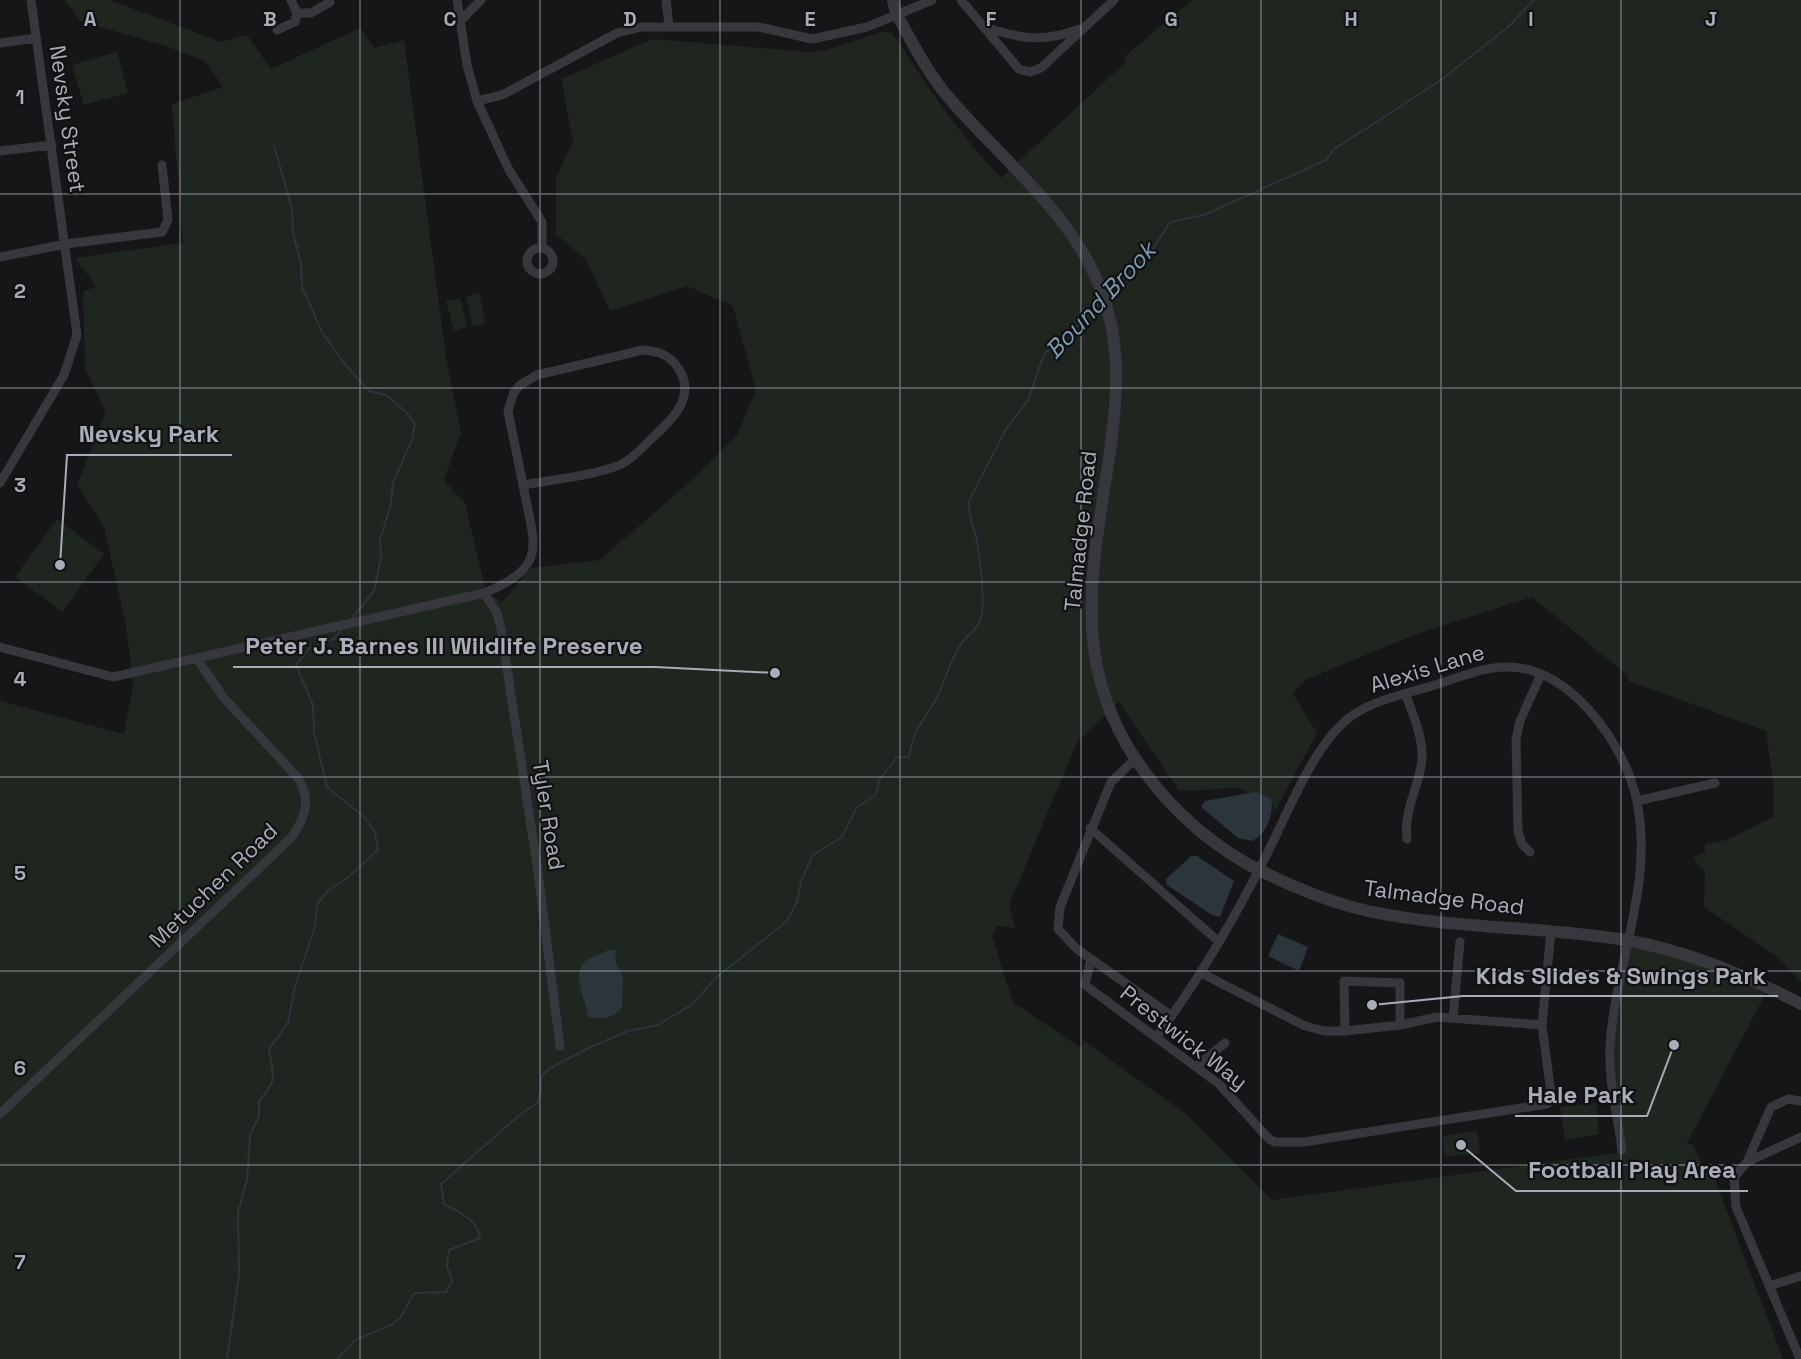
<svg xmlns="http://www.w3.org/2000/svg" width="1801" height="1359" viewBox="0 0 1801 1359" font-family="'Space Grotesk',sans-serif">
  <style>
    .green { fill: #1e261f }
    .water { fill: #2c353c }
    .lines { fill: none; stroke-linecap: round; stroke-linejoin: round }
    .stream { stroke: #2c353c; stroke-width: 2 }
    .minor { stroke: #37383d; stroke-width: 9 }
    .tertiary { stroke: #37383d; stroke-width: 12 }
    .grid { fill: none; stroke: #a8adb8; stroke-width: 1.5; stroke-opacity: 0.55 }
    .labels { text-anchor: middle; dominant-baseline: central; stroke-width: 4.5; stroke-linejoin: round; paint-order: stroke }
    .street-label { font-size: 22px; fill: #a8adb8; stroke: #111113 }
    .water-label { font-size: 24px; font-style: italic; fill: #7f9bb3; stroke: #111113 }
    .grid-label { font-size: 20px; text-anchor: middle; font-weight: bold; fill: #a8adb8; stroke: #111113; stroke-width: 4.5; stroke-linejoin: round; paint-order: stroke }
    .leader { fill: none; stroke: #a8adb8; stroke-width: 2 }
    .callout-dot { fill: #a8adb8; stroke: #111113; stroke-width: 2 }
    .callout-label { font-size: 24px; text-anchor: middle; font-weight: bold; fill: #a8adb8; stroke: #111113; stroke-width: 4.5; stroke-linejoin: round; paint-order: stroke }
  </style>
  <rect width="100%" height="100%" fill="#161618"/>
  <path class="green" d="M64,0H110L221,42L247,35L271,69L360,28L374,48L404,40L446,357L461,432L444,480L465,503L486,592L502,602L531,568L600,560L693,479L737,435L756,390L733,306L687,286L610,311L586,260L556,234V179L573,140L561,79L653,39L811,52L823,51L884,31L893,34C926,85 959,134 1001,178L1127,61L1124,57L1192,0H1801V982L1776,956L1704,907L1705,872L1693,858L1705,852V844L1727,840L1773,817L1774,790L1766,731L1629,681L1627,675L1532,597L1419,633L1305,680L1293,694L1317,733L1274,813L1273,805L1239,788L1179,791L1119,702L1077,742L1009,905L1015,928L997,926L992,936L1013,1002L1081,1048L1084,1041L1186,1114L1272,1200L1622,1152L1610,1062L1628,941L1696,961L1767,991L1686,1145L1693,1144L1704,1171L1714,1177L1783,1359H0V701L124,734L133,684L126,626L104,527L77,485L106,412L85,368L83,291L97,287L75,258L183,243L172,104L223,87L205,61L166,46L80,21Z
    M117,52L128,93L84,105L72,65Z
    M479,293L486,323L473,326L466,297Z
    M460,298L467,327L454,331L446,301Z
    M57,519L104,554L62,612L15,577Z
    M1596,1103L1599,1134L1565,1140L1560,1107Z
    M1477,1131L1480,1153L1445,1157L1442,1136Z"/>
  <path class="water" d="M1255,792L1271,798C1274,814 1267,834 1252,841L1238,838L1201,807L1205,801Z
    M1191,856H1197L1234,881L1220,917L1212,915L1167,885L1166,879Z
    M1278,934L1308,947L1299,971L1268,956Z
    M608,950H615L616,964L623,975L622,1008C611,1019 603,1020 588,1017C587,1000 567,971 590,958C596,955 602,954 608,950Z"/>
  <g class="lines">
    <path class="stream" d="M274,146L292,209L293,233L301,264L302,287L322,332L343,362L369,391L386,395L406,412L415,424L412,440L393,482L391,504L380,540L381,557L374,591L352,618
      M1108,294L1151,252L1170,222L1204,215L1326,160L1333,150L1441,80L1507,28L1534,0
      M227,1359L239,1275L238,1212L247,1180L250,1135L259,1116V1101C279,1078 273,1078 269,1049L288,1023L295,986L315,926L317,905L327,891L345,880L378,850L375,832L364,817L327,787L314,732L313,705L296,665L310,648L334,639L342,629
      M337,1359L355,1340L393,1324L401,1317L414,1293L446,1292L452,1281L447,1266L449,1250L480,1238C479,1220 458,1212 444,1204L441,1184L523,1112L537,1104L541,1091V1077L550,1068L593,1046L628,1031L658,1025L691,1005L718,976L787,921L797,902L801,881L813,855L842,837L857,807L875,796L880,779L897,757H909C914,727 923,723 936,699C945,681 950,661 961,644C967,634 974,635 980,620C986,605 980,558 977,541C974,526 968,517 969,501L1006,429L1028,400L1044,354L1080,324L1100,302"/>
    <path class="minor" d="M457,0L467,65L477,101L509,170L542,222V248
      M666,0L669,25
      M961,0L1019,69L1030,72L1041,68L1114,0
      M297,13H311L330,2
      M461,20L481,0
      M984,27C1022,39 1042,43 1080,29
      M277,30L295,22L297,13L291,0
      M0,43L36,38
      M477,101L502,95L617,33L641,27H759L812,39L867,27L932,0
      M0,151L52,145
      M527 261a13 13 0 1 1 26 0a13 13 0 1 1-26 0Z
      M0,257L66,244L162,232L168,220L162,165
      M643,350C658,351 670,355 678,368C698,397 670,422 650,440C641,449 633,458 622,464C597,475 551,480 523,485L508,411L514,392L520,385L537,375Z
      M0,483L64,375L77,335L31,0
      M484,593L497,613L501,629L538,872L560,1046
      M0,647L113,677L484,593C550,566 534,545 523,485
      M1406,695C1413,715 1423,737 1422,758C1420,787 1403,809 1407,839
      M1135,759L1111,782L1060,907L1058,929L1077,949L1091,959L1085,985L1219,1084L1269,1139L1275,1142H1304L1547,1104L1551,1099V1093L1542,1025L1551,931
      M1637,801L1715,783
      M1090,828L1218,941
      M1530,852L1522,844L1518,831L1516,739L1520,721L1541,674
      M1091,959L1172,1016
      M1201,973L1305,1026L1324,1031H1345L1400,1025L1437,1017L1542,1025
      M1453,1018L1460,942
      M1345,1031L1344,981L1400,983V1025
      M1157,1036C1198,981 1234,919 1265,858C1285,819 1310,754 1341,725C1365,700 1409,694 1441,683C1474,672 1502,660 1536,672C1586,690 1627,753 1637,802C1654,885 1615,964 1610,1046C1608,1080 1618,1117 1622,1150
      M1197,1066L1225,1043
      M0,1114L292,837C306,816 311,800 298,778L223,697L197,659
      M1747,1162L1801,1137
      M1769,1286L1801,1276
      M1800,1359L1736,1207L1734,1177L1747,1162L1771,1107L1788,1099L1801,1101"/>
    <path class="tertiary" d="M893,0L896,13C912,42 928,74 950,99C1003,161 1076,216 1103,296C1122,349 1117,403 1109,458C1092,571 1069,667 1141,767C1172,811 1216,850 1265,873C1298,889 1332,903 1368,911C1452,929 1540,926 1625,940C1688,951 1745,975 1801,1004"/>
  </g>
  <path class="grid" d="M180,0V1359M360,0V1359M540,0V1359M720,0V1359M900,0V1359M1081,0V1359M1261,0V1359M1441,0V1359M1621,0V1359M0,194H1801M0,388H1801M0,582H1801M0,777H1801M0,971H1801M0,1165H1801"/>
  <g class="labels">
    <g class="street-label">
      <text transform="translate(68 119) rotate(82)">Nevsky Street</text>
      <text transform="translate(1080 531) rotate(-84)">Talmadge Road</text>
      <text transform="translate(1427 668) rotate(-17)">Alexis Lane</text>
      <text transform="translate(549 815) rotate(81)">Tyler Road</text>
      <text transform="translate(213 885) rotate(-44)">Metuchen Road</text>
      <text transform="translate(1444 897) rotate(7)">Talmadge Road</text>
      <text transform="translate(1184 1037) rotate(38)">Prestwick Way</text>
    </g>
    <g class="water-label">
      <text transform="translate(1100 300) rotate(-47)">Bound Brook</text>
    </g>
  </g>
  <g class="grid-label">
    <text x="90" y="26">A</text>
    <text x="270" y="26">B</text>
    <text x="450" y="26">C</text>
    <text x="630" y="26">D</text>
    <text x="810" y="26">E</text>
    <text x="991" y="26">F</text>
    <text x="1171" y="26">G</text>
    <text x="1351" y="26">H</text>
    <text x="1531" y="26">I</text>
    <text x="1711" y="26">J</text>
    <text x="20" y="104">1</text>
    <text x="20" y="298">2</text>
    <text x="20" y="492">3</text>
    <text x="20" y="686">4</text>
    <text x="20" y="880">5</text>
    <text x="20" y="1075">6</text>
    <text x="20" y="1269">7</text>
  </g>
  <path class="leader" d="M60 565L67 455H232M775 673L655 667H233M1372 1005L1463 996H1778M1674 1045L1647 1116H1515M1461 1145L1516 1191H1748"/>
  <g class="callout-dot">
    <circle cx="60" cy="565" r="6"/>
    <circle cx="775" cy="673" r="6"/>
    <circle cx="1372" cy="1005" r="6"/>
    <circle cx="1674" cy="1045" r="6"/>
    <circle cx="1461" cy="1145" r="6"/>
  </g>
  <g class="callout-label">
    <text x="149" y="442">Nevsky Park</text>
    <text x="444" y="654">Peter J. Barnes III Wildlife Preserve</text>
    <text x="1621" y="984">Kids Slides &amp; Swings Park</text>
    <text x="1581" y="1103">Hale Park</text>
    <text x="1632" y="1178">Football Play Area</text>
  </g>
</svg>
